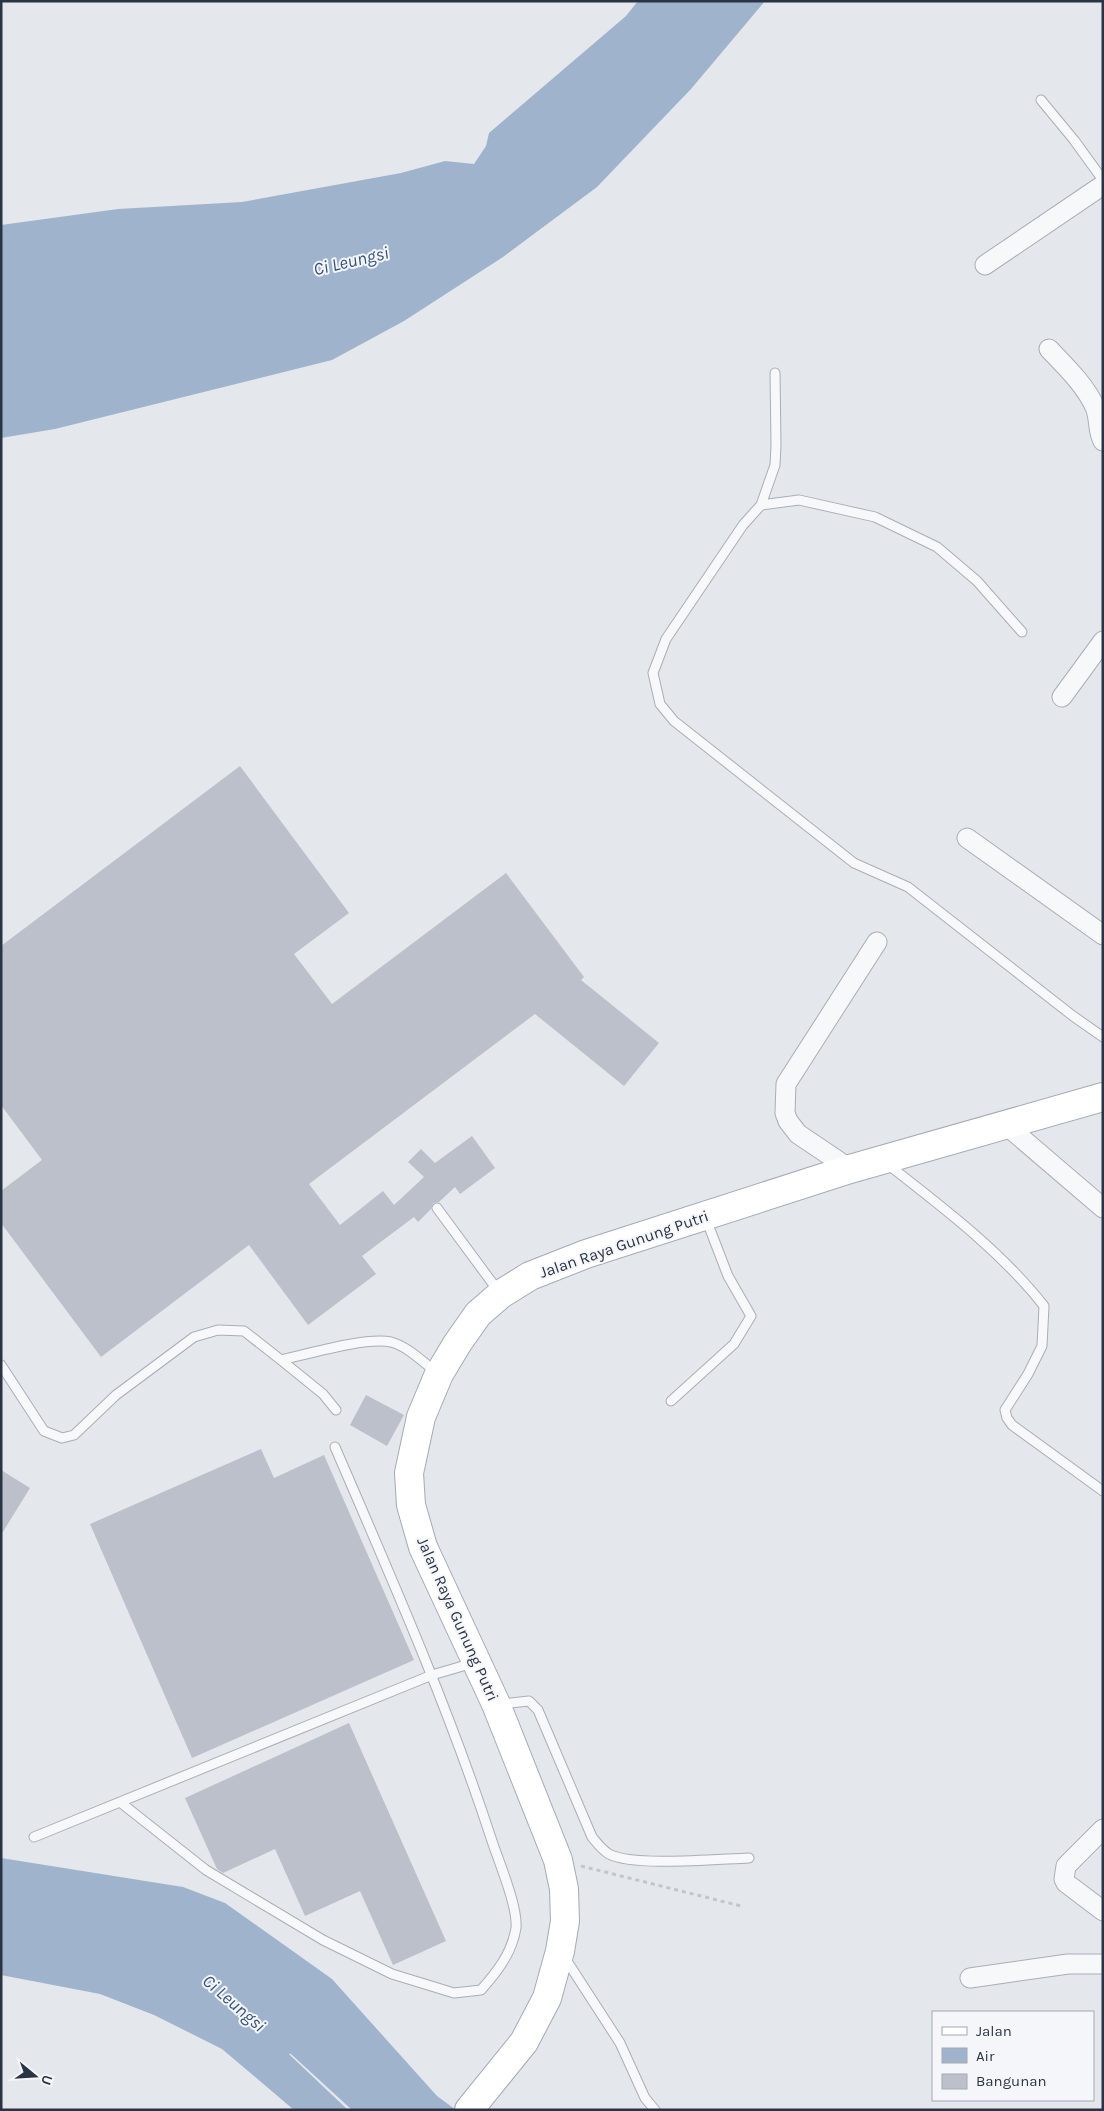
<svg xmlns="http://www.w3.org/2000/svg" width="1104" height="2111" viewBox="0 0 1104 2111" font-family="Karla,sans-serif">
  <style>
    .water { fill: #9fb4cc }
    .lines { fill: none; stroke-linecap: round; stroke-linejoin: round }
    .river { stroke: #9fb4cc; stroke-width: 31 }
    .building { fill: #bbc0ca }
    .lane-casing { stroke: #a9aeb7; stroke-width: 11 }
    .street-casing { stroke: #a9aeb7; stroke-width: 21 }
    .primary-casing { stroke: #a3abb8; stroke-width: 30 }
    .path { stroke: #c2c5cb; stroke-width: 3; stroke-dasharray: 4 4; stroke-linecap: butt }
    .lane { stroke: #f7f8fa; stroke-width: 9 }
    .street { stroke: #f7f8fa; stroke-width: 19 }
    .primary { stroke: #fff; stroke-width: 28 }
    .labels { text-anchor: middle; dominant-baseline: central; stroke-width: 4; stroke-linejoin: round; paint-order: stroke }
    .street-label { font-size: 16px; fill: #2b3445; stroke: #f4f6f9 }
    .water-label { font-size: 18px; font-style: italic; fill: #34527a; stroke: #f4f6f9 }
  </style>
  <rect width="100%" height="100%" fill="#e4e7ec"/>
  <path class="water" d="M638,1H765L691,89L597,187L503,257L404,321L332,360L55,429L1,438V225L118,209L242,202L401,173L445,161L474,164L486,146L489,133L626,16Z
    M1,1858L183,1887L225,1903L332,1979L437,2096L456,2110H352L218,1987L348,2110H294L222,2049L154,2015L100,1994L1,1975Z"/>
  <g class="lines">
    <path class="river" d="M169,1958L205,1975L280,2042"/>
  </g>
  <path class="building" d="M240,766L349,913L294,954L332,1004L506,873L584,977L581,980L659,1043L624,1086L535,1014L309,1184L340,1225L383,1191L394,1205L424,1177L408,1162L421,1149L435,1163L472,1136L495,1168L460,1194L455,1187L439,1202L433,1203L431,1209L418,1222L414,1217L362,1256L376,1274L308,1325L249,1245L101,1357L1,1223V1191L42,1160L1,1105V946Z
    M366,1395L404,1415L387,1446L350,1425Z
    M261,1449L274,1478L324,1455L414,1660L192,1758L90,1524Z
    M1,1470L30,1488L1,1535Z
    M349,1723L446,1941L393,1965L360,1891L305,1916L275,1849L223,1873L217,1869L185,1798Z"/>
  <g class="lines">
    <defs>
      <path id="lane" d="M1041,100L1074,140L1103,180
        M775,373L776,445L775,465L761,505L743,525L666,639L653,673L660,704L674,721L854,863L908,887L1073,1016L1103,1037
        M761,505L799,500L875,517L937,547L977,581L1022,632
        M886,1163C941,1206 1001,1251 1044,1306L1042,1346L1028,1374L1005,1410L1007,1418L1012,1425L1103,1491
        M437,1208L499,1292
        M281,1360L323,1394L336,1410
        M1,1365L44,1431L62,1438L74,1435L116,1395L194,1337L218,1330L244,1331L281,1360C308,1354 365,1337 391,1342C407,1346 423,1362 436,1372
        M671,1401L734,1344L751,1316L728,1276L706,1219
        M500,1704L529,1701L538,1710L592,1837C597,1843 602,1850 609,1854C633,1867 718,1859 749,1858
        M120,1802L206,1870L323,1940L392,1974L454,1993L481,1990C497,1972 512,1953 516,1928C518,1907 499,1862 492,1841C448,1706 391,1577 335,1447
        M34,1837L432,1675L473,1663
        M565,1958L620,2043L645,2098L655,2110"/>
      <path id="street" d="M985,265L1103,185
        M1049,349C1066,367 1085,385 1095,407C1100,418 1097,431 1103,441
        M1062,697L1103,641
        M967,838L1103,935
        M1006,1125L1103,1208
        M850,1169L798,1134L788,1121L785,1113L786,1084L877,942
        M1103,1829L1066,1866L1064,1879L1066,1883L1103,1911
        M970,1978L1068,1964H1103"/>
      <path id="primary" d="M469,2110L524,2042L547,1998L560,1951L565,1921L564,1889L558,1860L496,1704L423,1547L411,1505L409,1473L421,1417L439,1374L457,1344L478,1314L501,1294L530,1276L586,1254L850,1169L1103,1097"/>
    </defs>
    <use href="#lane" class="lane-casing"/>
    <use href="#street" class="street-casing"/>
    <use href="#primary" class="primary-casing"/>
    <path class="path" d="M581,1866L741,1906"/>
    <use href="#lane" class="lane"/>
    <use href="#street" class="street"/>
    <use href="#primary" class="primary"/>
  </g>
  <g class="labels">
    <g class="street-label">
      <text transform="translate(624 1244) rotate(-19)">Jalan Raya Gunung Putri</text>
      <text transform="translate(458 1619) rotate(66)">Jalan Raya Gunung Putri</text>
    </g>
    <g class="water-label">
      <text transform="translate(351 261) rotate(-13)">Ci Leungsi</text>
      <text transform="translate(234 2003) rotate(41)">Ci Leungsi</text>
    </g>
  </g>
  <rect width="1104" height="2111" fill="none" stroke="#2b3445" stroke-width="5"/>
  <rect x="932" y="2011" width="162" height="90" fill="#f4f6f9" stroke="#a4a8b1"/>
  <rect x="942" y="2027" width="25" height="8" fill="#ffffff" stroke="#a4a8b1"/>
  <text x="976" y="2036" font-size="15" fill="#2b3445">Jalan</text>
  <rect x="942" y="2048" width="25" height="15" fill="#9fb4cc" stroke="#a4a8b1"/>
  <text x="976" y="2061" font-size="15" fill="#2b3445">Air</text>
  <rect x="942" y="2074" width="25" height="15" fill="#bbc0ca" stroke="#a4a8b1"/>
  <text x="976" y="2086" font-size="15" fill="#2b3445">Bangunan</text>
  <g transform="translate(35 2076) rotate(108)" stroke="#f4f6f9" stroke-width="4" paint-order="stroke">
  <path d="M0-4L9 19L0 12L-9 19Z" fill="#2b3445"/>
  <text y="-8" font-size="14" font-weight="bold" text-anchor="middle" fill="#2b3445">U</text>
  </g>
</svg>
